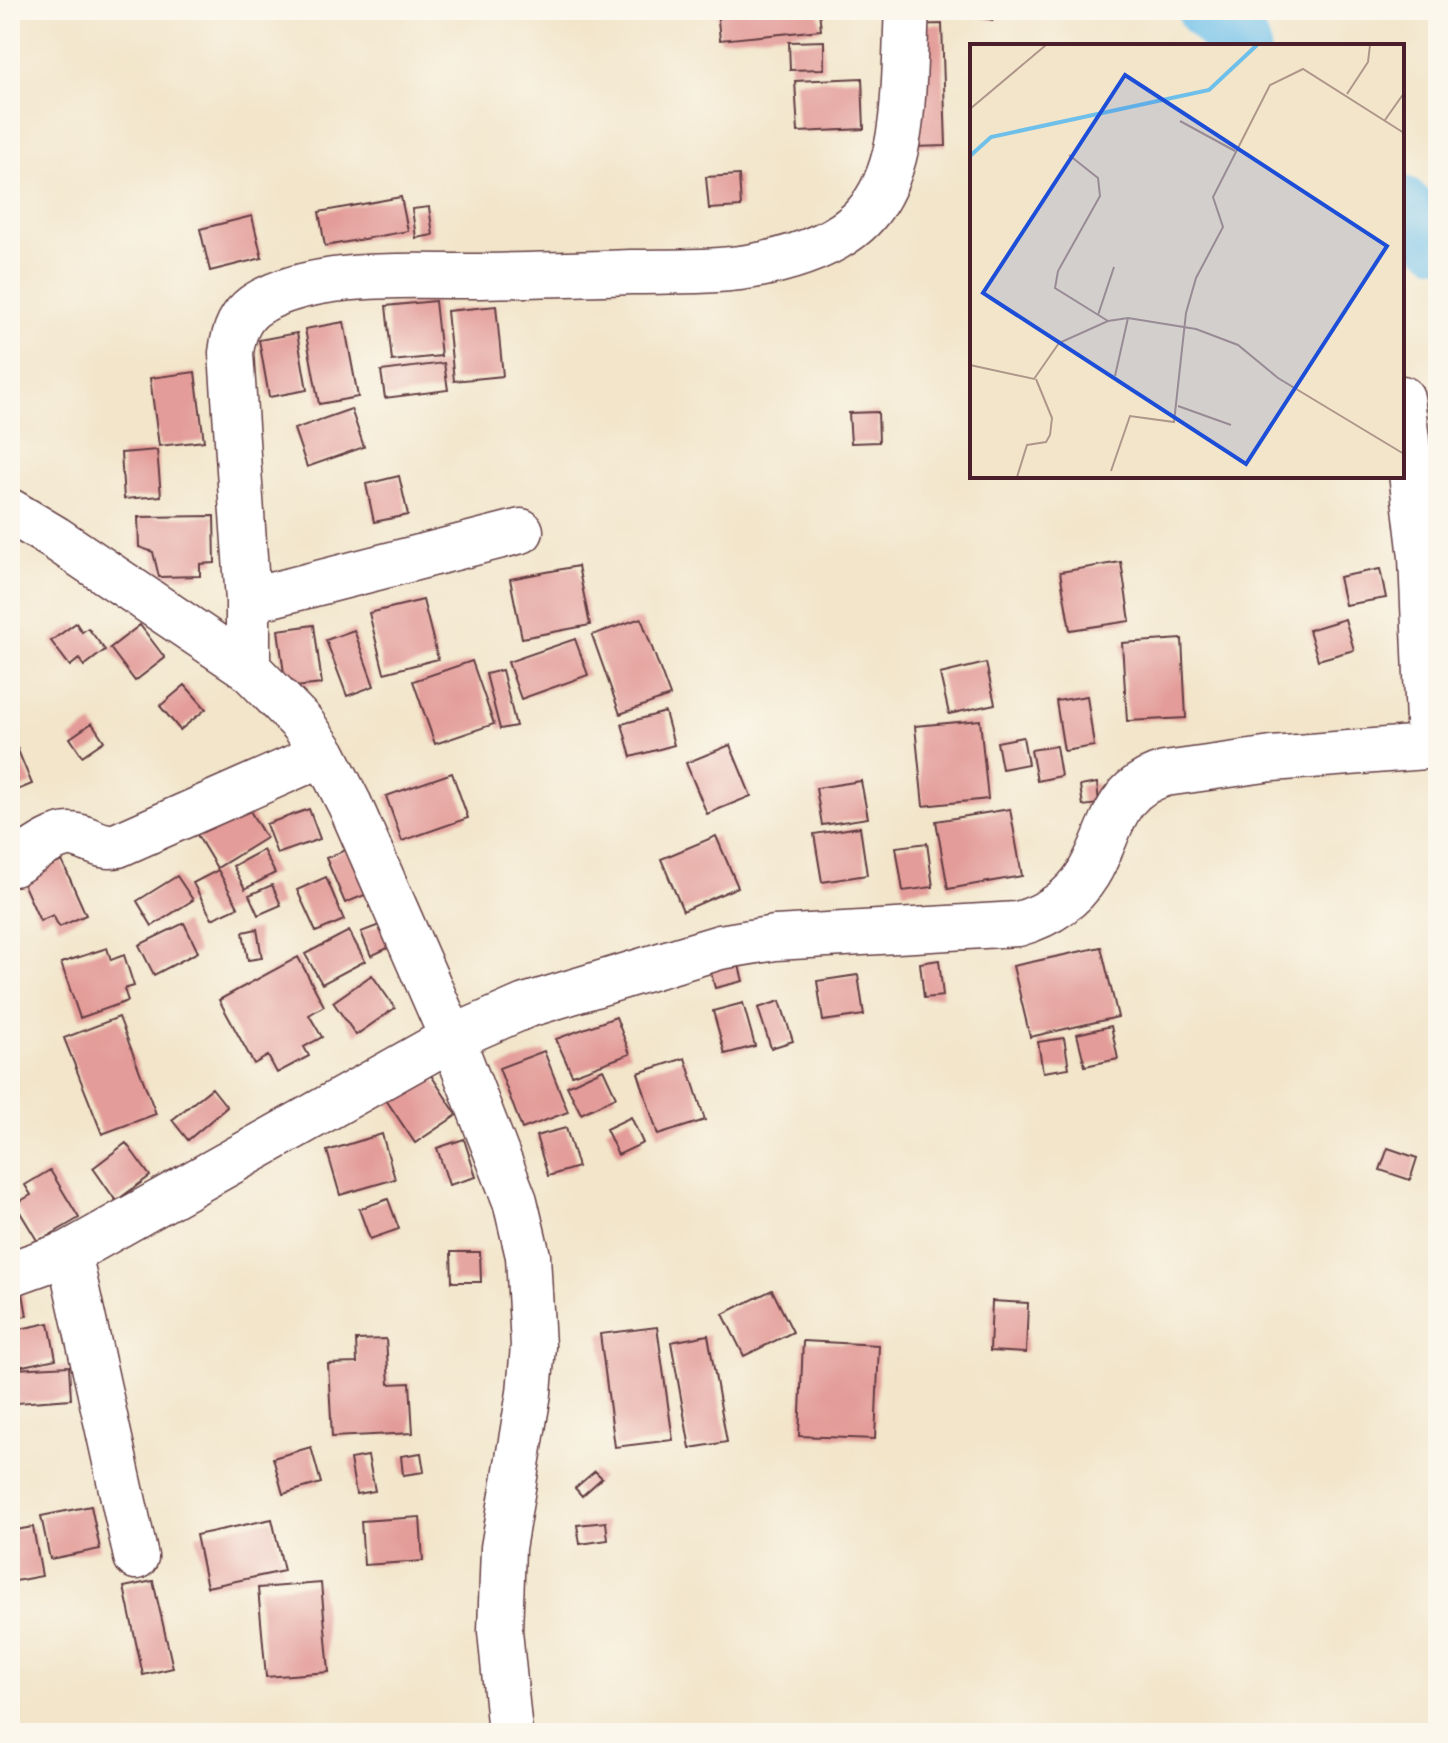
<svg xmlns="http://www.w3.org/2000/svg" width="1448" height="1743" viewBox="0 0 1448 1743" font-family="Vollkorn,serif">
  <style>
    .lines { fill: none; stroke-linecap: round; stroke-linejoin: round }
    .river { stroke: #6ec0ea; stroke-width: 58 }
    .building { fill: #e39c99 }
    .minor-casing { stroke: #633d43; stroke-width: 47 }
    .minor { stroke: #fff; stroke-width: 44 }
    .inset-river { fill: none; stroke: #6ec0ea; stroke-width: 4 }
    .inset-road { fill: none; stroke: #af968a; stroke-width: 2 }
    .view { fill: #1d4ed8; fill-opacity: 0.15; stroke: #1d4ed8; stroke-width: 4 }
    .inset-edge { fill: none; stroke: #4a1f2b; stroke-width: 4 }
  </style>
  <rect width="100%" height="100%" fill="#fbf7ec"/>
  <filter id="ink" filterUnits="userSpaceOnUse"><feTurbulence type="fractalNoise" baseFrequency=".0125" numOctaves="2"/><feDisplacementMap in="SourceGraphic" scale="16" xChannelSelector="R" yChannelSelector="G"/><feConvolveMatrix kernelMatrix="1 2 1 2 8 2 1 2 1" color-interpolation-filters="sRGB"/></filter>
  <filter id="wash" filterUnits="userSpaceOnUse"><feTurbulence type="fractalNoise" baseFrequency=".006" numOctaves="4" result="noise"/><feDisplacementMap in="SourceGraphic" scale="32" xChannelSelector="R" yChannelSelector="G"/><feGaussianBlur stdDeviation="1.8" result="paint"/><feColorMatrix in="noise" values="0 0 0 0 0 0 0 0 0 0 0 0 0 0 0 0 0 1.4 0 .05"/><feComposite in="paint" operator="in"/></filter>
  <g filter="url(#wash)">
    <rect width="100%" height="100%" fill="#f2e5ca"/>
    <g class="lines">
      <path class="river" d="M1206,10L1242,46
        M1402,205L1438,240"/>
    </g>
    <g id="blocks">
      <path class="building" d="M717,10H819L821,30L720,40Z
        M967,10H995L993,20L966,14Z
        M942,24L946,146L913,147L909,25Z
        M824,41V69L790,70L789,42Z
        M862,78L864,129L798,132L795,81Z
        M739,175L741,207L709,209L706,177Z
        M401,197L408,231L325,246L319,212Z
        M429,207L433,235L416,238L412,209Z
        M252,216L262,258L210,271L200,229Z
        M435,301L441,356L392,361L386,306Z
        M496,306L503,376L454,381L447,311Z
        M344,322L358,397L319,404L305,329Z
        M297,333L307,390L269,397L259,340Z
        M444,363L448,390L385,398L381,371Z
        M195,372L204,441L159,446L150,378Z
        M351,409L364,447L307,467L294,429Z
        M878,412L879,442L851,443L849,413Z
        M157,450L161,496L124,499L121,453Z
        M399,476L408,515L374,522L366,484Z
        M214,516L215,563L200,564V576L159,577L153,552L139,547L138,517Z
        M1121,562L1130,621L1070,630L1060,572Z
        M578,566L590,625L522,638L510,579Z
        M1380,569L1386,598L1345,605L1339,577Z
        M423,600L438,659L384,673L369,613Z
        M641,618L670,696L620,714L592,635Z
        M1345,619L1354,650L1318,660L1309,630Z
        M76,623L82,632L88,628L105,650L84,666L79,659L70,666L51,641Z
        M140,625L165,658L135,681L110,648Z
        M314,625L322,684L286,688L278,630Z
        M354,630L374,686L347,696L326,640Z
        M575,639L588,675L521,699L508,662Z
        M1182,639L1186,718L1127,721L1122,643Z
        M472,661L494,724L435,744L413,681Z
        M986,663L995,704L949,714L940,674Z
        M502,670L516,726L500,729L486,674Z
        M185,685L206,709L180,730L160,706Z
        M1087,696L1094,746L1064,751L1056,701Z
        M665,712L674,745L631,757L622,724Z
        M980,720L988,799L923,806L915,726Z
        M92,723L104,741L82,756L70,738Z
        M1023,737L1028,764L1002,769L997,742Z
        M730,745L751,796L707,814L686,763Z
        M1056,746L1061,776L1037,781L1031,750Z
        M17,748L32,784L10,793V750Z
        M452,773L468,818L402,841L386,796Z
        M861,781L868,818L822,825L816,788Z
        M1097,783L1099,804L1083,806L1080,786Z
        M240,794L266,838L217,868L190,823Z
        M309,809L320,839L277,854L266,824Z
        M1010,809L1022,876L948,889L936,821Z
        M860,827L867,875L822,882L814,834Z
        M716,836L738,887L683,911L661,859Z
        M362,843L382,888L345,903L326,858Z
        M927,843L933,887L903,891L896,847Z
        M263,850L275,873L245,889L233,866Z
        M62,861L86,915L59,927L53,915L40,921L21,879Z
        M218,870L238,907L212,919L193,883Z
        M177,876L193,900L152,926L137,901Z
        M326,877L344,920L316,932L297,890Z
        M272,885L281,905L258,915L249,895Z
        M184,923L198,952L154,975L139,945Z
        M382,924L392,946L371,956L361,932Z
        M257,929L262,958L248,960L243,932Z
        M349,931L365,961L322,984L305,954Z
        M1101,947L1118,1017L1030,1037L1013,966Z
        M107,948L111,960L124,955L134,986L124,989L128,1001L80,1018L61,963Z
        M736,954L743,981L715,988L708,961Z
        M298,957L324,1006L309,1015L322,1037L304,1047L309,1056L277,1073L268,1056L254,1064L219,1000Z
        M939,960L943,996L924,998L920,963Z
        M372,975L395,1008L356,1035L333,1002Z
        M858,975L864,1015L823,1021L817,981Z
        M780,1001L793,1041L771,1048L758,1008Z
        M743,1003L755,1046L725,1054L713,1011Z
        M119,1017L156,1114L102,1134L64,1038Z
        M616,1017L630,1054L572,1075L556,1039Z
        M1111,1026L1118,1059L1085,1066L1077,1034Z
        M1064,1038L1069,1068L1043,1072L1038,1042Z
        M544,1051L568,1112L522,1129L499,1068Z
        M685,1058L705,1120L658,1135L638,1073Z
        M423,1063L457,1115L415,1143L380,1091Z
        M603,1069L616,1097L581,1114L567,1086Z
        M212,1088L227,1107L188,1140L172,1120Z
        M631,1117L643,1143L618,1155L606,1129Z
        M566,1128L578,1167L548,1176L536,1136Z
        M382,1134L395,1179L340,1195L327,1151Z
        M464,1139L476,1177L449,1185L437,1148Z
        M126,1143L150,1176L116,1201L93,1168Z
        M1388,1148L1417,1158L1410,1180L1380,1170Z
        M50,1170L79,1218L38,1242L15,1204L31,1195L25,1185Z
        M388,1199L399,1229L370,1239L359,1209Z
        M451,1252H480L481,1282H452Z
        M772,1290L793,1332L744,1356L723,1314Z
        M23,1293L27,1316L10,1319V1295Z
        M992,1301L1028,1303L1026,1353L990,1351Z
        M49,1323L56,1359L13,1368L10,1331Z
        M657,1327L673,1440L615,1447L600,1334Z
        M708,1335L727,1442L690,1448L671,1342Z
        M386,1339L389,1384L410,1383L413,1433L332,1437L328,1364L357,1363L356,1340Z
        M803,1341L879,1345L875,1439L799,1436Z
        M69,1366L71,1399L17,1403L15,1369Z
        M311,1447L321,1483L283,1494L273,1458Z
        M421,1453L424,1472L403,1475L401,1456Z
        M368,1456L375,1491L356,1494L350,1459Z
        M595,1471L602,1478L582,1496L575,1488Z
        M91,1506L100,1549L50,1559L41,1516Z
        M420,1517L423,1561L364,1565L361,1521Z
        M272,1519L284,1571L207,1587L196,1535Z
        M606,1522L608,1540L580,1544L577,1525Z
        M33,1527L42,1576L10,1582V1531Z
        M153,1581L173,1668L143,1675L124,1587Z
        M321,1583L329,1672L266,1677L258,1588Z"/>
    </g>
  </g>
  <g filter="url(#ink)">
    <use href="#blocks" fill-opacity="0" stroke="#633d43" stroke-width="2"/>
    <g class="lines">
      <defs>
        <path id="minor" d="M1402,398L1421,557L1429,746
          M10,511L55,538L248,668L302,723L324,754L350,805L452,1038L515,1201L528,1256L533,1346L529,1393L503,1548L500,1631L510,1733
          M248,601L521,531
          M248,668V601L231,353C233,335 239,317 254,306C301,273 395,275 450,276C510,276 571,274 631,272C675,271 721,273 764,264C801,256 847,240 870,209C909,159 903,72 907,10
          M13,864C29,855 52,835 70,835C87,835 100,850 118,845L324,754
          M69,1253L136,1557
          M10,1274L69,1253L452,1038L525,1006L720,947L775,938L1018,924C1046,916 1072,900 1088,874C1113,833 1111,789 1165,774L1272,759L1438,746"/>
      </defs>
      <use href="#minor" class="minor-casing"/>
      <use href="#minor" class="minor"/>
    </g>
  </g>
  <g transform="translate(970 44)">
    <rect width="434" height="434" fill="#f2e5ca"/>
    <path class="inset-river" d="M0,112L21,93L239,46L287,1"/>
    <path class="inset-road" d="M377,50L398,18L400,1M0,65L76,1M415,76L434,49M210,77L265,107M99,111L128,134L130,152L88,227L85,244L138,277M128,271L144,223M0,321L64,335L89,299L138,277L158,274L226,285L268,301L308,334L434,410M145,332L158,274M208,362L261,381M141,427L160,372L204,378L216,269L226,234L253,183L243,153L300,41L333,25L434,89M47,433L57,401L76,398L80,391L82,374L66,335"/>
    <path class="view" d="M155,31L417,202L276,420L13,249Z"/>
    <rect width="434" height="434" class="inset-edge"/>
  </g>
  <rect width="1448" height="1743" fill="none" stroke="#fbf7ec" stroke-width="40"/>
</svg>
